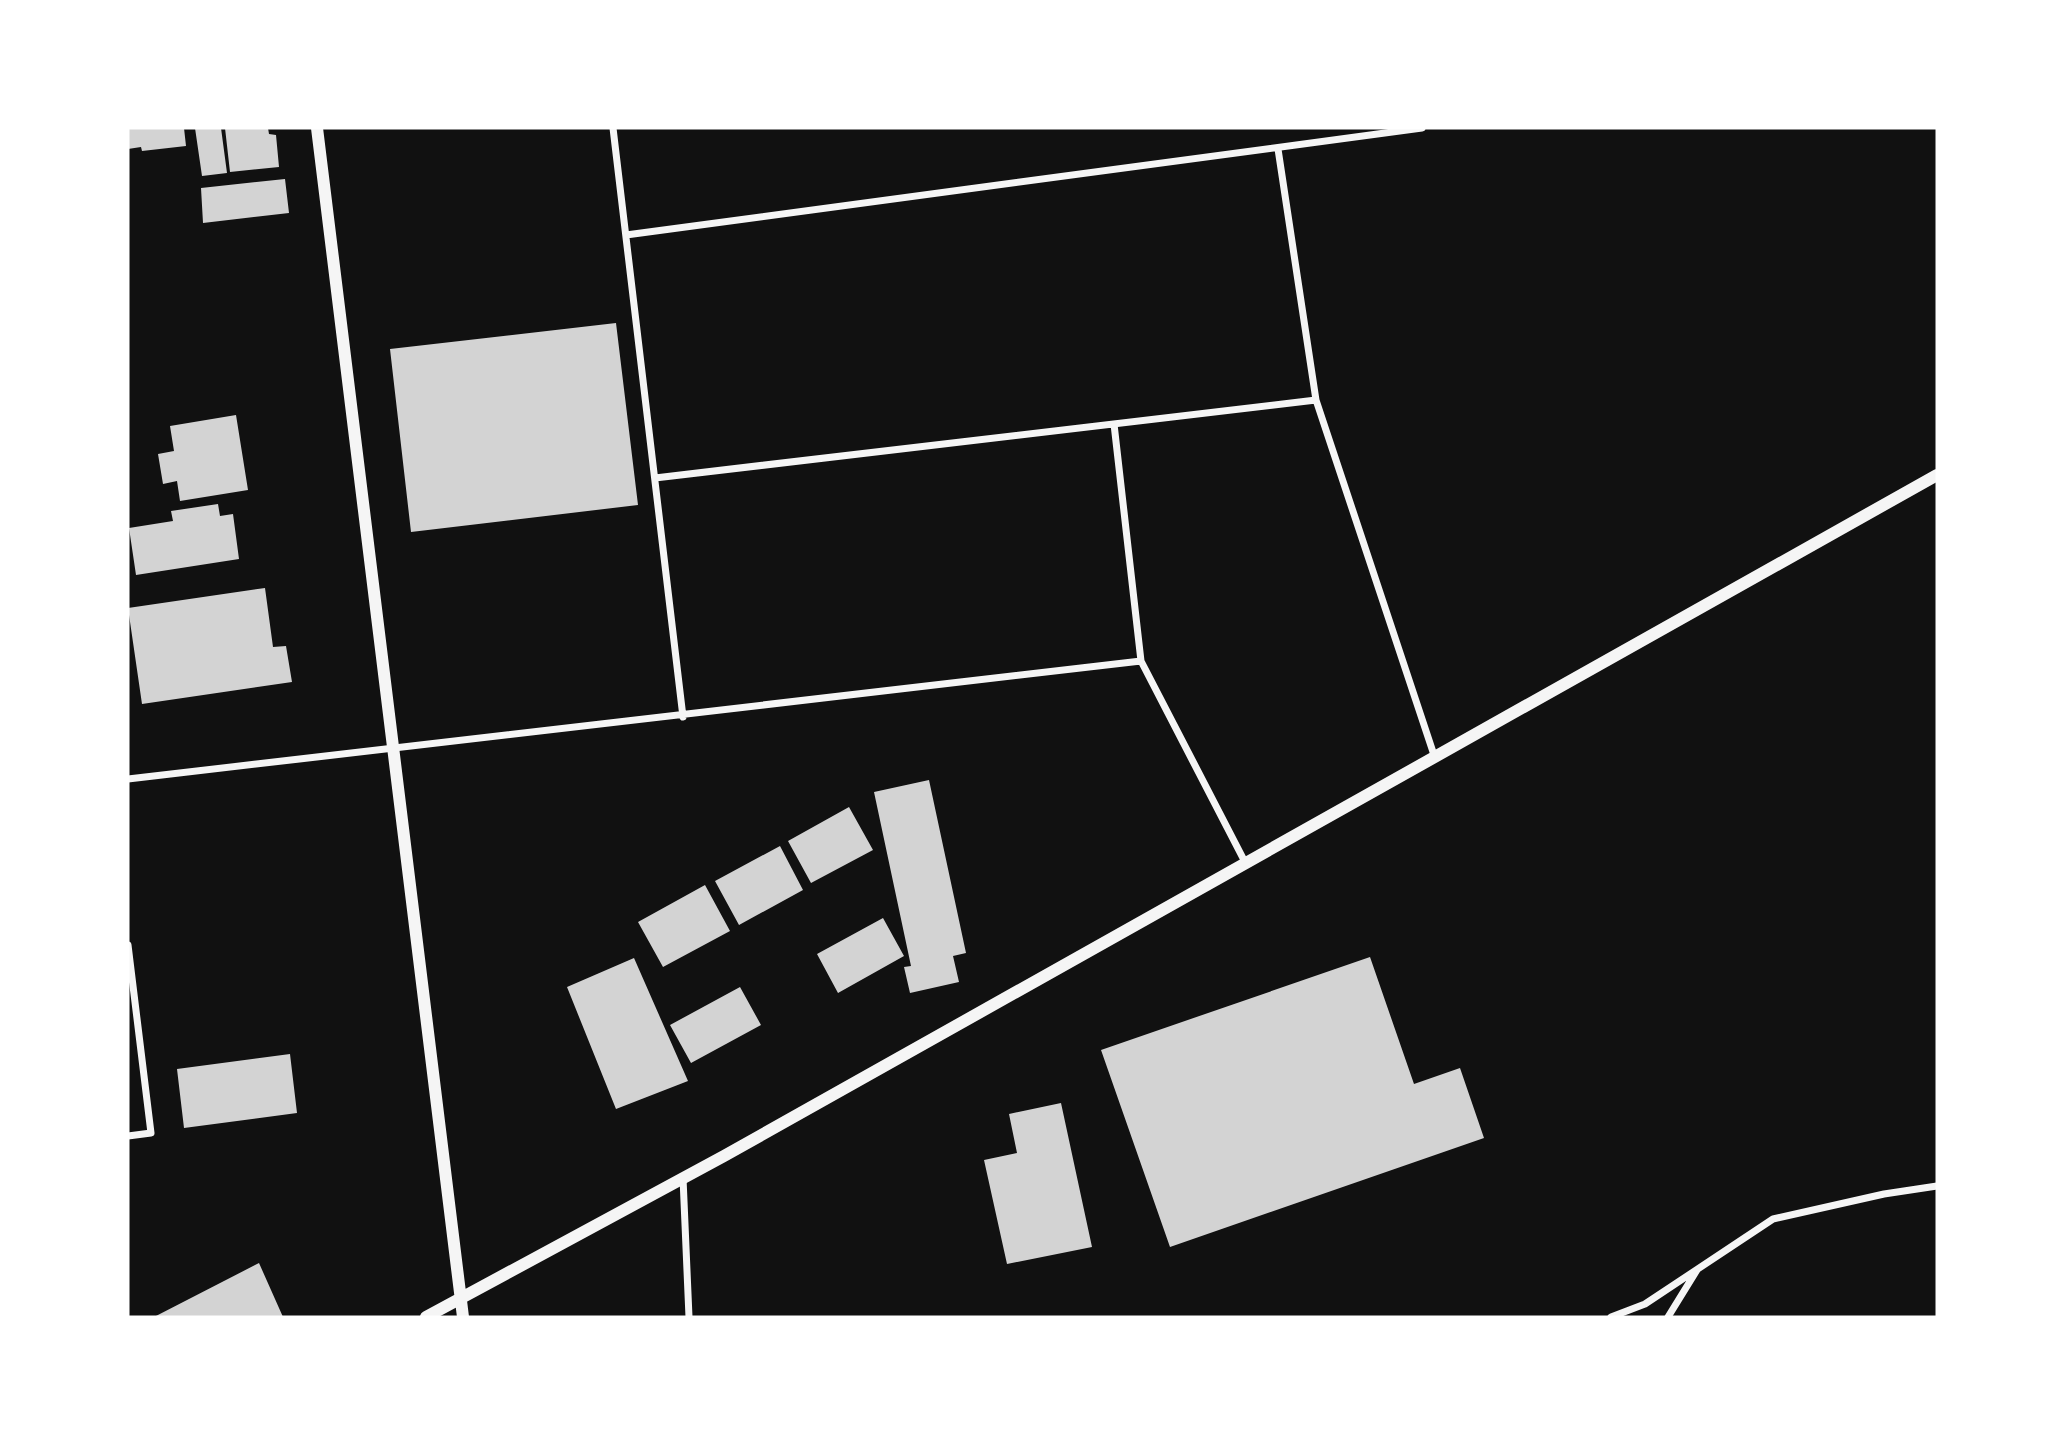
<svg xmlns="http://www.w3.org/2000/svg" width="2065" height="1445" font-family="'PT Sans Narrow',sans-serif">
<rect width="100%" height="100%" fill="#111"/>
<path fill="#d3d3d3" d="M128,128H184L186,146L142,151L141,147L128,149Z
M195,128H221L227,173L202,176Z
M225,128H268L269,134L276,135L279,167L230,172Z
M285,179L289,213L203,223L201,188Z
M616,323L638,505L411,532L390,349Z
M236,415L248,490L180,501L177,481L163,484L158,454L174,451L170,426Z
M218,504L220,516L233,514L239,559L136,575L129,528L173,521L171,511Z
M265,588L273,647L286,646L292,682L142,704L128,608Z
M929,780L966,953L953,956L959,982L910,993L904,967L911,966L874,792Z
M849,807L873,850L811,883L788,841Z
M780,846L803,890L739,925L715,881Z
M705,885L730,931L663,967L638,922Z
M883,918L904,956L838,993L817,954Z
M1370,957L1414,1084L1460,1068L1484,1138L1170,1247L1101,1050Z
M634,958L688,1081L616,1109L567,987Z
M740,987L761,1025L691,1063L670,1025Z
M290,1054L297,1113L184,1128L177,1069Z
M1061,1103L1092,1247L1007,1264L984,1160L1017,1153L1009,1114Z
M259,1263L283,1317H154Z"/>
<g fill="none" stroke-linecap="round" stroke-linejoin="round">
<path stroke="#f5f5f5" stroke-width="7" d="M613,128L683,717
M1278,149L1316,400L1435,758
M626,235L1422,128
M1114,424L1141,661
M655,478L1316,400
M128,779L1141,661L1246,864
M128,945L151,1133L128,1136
M683,1178L689,1317
M1611,1317L1645,1304L1773,1219L1884,1194L1937,1186
M1668,1317L1697,1270"/>
<path stroke="#f5f5f5" stroke-width="12" d="M317,128L463,1317
M426,1317L724,1156L1937,475"/>
</g>
<rect width="2065" height="1445" fill="none" stroke="#ffffff" stroke-width="259"/>
</svg>
